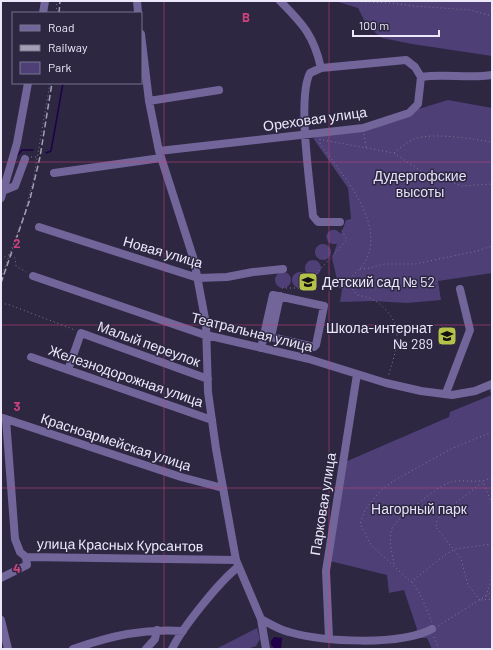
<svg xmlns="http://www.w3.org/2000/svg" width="493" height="650" font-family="Barlow,sans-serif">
<rect width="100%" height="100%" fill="#2d2742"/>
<path fill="#4e3f77" d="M335,1H492V56L412,44L382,38L367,26L358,8Z
M448,100L492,108V273L438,281L441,300L407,303L373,301L340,302L342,289L339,288L332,258L337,244H332L328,242L326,236C329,228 336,228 341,234L346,220L351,219L348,188L313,138L379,121Z
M315 252a8 8 0 1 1 16 0a8 8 0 1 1-16 0Z
M305 268a8 8 0 1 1 16 0a8 8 0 1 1-16 0Z
M292 280a8 8 0 1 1 16 0a8 8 0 1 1-16 0Z
M275 280a8 8 0 1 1 16 0a8 8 0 1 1-16 0Z
M492,386V649H432L427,638H415L417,629L404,590L389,593L387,575L330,561L345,462L449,417L450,412L489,396L491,395L489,388Z
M257,628L260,639L256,646L247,649H216Z"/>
<path fill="#200049" d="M274,637L282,638L281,649L274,648L271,645V641Z"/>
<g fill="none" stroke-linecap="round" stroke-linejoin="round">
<path stroke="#200049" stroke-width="1.5" d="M46,153L51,151L63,83
M17,156L22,150H33"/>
<path stroke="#7e7890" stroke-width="1" stroke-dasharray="1 3" stroke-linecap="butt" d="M333,1L393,3L413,6L470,10L492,16
M56,13L57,1
M364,134L366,147
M320,139V144C342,174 387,224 365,262C361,269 354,273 350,279V285L357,295C372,298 375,299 386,310C405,330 395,353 388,377
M323,140L394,153L421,171L462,186L492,184
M394,153C400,148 407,142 414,139C431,132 474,139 492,142
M31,157H38
M1,259L10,254L15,258L16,266L26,272
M360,269L370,268L384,264H415L477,251L492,246
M1,278L24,215L33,182L50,83
M282,288H303L347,240L341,229
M1,303L10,305L75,330
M492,432L451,449L395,480L380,491L365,510L360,524L371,545L411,582L446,554L455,549L492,544
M394,564C392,552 387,535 394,525C401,516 437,487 448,483C462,477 478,486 492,477
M412,582L420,594L432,622
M486,596L491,581L492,547
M480,600L468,585L461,559L436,527L437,520L441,514L483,482L492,504
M481,600L492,599
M438,626L492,592
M434,637L439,649"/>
<path stroke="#716599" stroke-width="8" d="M137,1L138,13
M280,1C303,24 314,36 321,68L310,73C297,98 310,184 313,216L318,222H340
M43,13L45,1
M141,34L149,101L159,151L194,260L206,324L208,392L216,449L236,560L261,619L266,649
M321,68L406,60L415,67L421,77
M149,101L219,90
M159,151L363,128L409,113L418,104L421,77C445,73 468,79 492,75
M54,173L161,158
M5,190L15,186L25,159
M1,198L17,143L28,83
M39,227L198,278L227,277L253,272L283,269
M33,276L202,334L309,359L386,383L421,391L452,395L475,391L492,384
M261,348L273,295L324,306L316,345L314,347L271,337L280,296
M31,357L212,420
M68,370L81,333L208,379
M446,393L470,330L460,289
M3,418L181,477L223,488
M6,419L15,539L20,552L26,557L236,560
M1,578L27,565L26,557
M261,619C270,624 280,630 289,632C324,642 400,646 432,629
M1,620L8,649
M329,638L326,571L357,374
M73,649C111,636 143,628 183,631
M146,649L155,639L157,630
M172,649C182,628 219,582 238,567"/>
<path stroke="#a5a0b6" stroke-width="1.5" stroke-dasharray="6 3" stroke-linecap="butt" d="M59,13L60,1
M1,283L30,199L40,157L52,83"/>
</g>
<path fill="none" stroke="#ca427b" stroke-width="1" stroke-opacity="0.55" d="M164,1V649M329,1V649M1,162H492M1,325H492M1,488H492"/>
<defs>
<g id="school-square" transform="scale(1)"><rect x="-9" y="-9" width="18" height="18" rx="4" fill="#b5c249" stroke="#2d2742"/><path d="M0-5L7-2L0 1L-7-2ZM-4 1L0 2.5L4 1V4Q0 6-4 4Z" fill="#111"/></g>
</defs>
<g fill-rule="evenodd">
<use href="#school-square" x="308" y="282"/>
<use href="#school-square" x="447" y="336"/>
</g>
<g text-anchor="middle" stroke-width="3" stroke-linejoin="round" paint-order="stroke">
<g font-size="14" fill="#ece8fa" stroke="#2d2742">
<text transform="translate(315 119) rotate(-8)" y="5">Ореховая улица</text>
<text transform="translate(163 252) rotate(16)" y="5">Новая улица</text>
<text transform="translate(252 332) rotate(14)" y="5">Театральная улица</text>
<text transform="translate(149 344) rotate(20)" y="5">Малый переулок</text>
<text transform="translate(126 376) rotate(19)" y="5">Железнодорожная улица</text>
<text transform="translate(116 442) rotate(18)" y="5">Красноармейская улица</text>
<text transform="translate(323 504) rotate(-81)" y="5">Парковая улица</text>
<text transform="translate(120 545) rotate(1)" y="5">улица Красных Курсантов</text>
</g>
<g font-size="14" fill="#e5e1f7" stroke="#2d2742">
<text x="420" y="181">Дудергофские<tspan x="420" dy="16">высоты</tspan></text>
<text x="419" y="514">Нагорный парк</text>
</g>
<g font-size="14" fill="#ece8fa" stroke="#2d2742" text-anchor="start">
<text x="322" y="287">Детский сад № 52</text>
<text x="433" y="333" text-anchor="end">Школа-интернат<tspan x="433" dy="16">№ 289</tspan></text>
</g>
</g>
<g font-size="13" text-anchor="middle" font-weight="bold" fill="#ca427b" stroke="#2d2742" stroke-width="3" stroke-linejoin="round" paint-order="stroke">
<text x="246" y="22">B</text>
<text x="17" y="248">2</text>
<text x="17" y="411">3</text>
<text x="17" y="573">4</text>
</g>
<rect width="493" height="650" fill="none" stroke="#ece8fa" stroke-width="4"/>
<rect x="12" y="12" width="130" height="72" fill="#2d2742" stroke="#79748c"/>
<rect x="20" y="25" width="20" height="6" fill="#716599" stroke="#79748c"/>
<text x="48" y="32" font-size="12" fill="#ece8fa">Road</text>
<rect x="20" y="45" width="20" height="6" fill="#a5a0b6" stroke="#79748c"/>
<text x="48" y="52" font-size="12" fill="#ece8fa">Railway</text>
<rect x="20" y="62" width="20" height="12" fill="#4e3f77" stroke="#79748c"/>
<text x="48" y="72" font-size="12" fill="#ece8fa">Park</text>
<path d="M353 30v6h86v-6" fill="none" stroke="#ece8fa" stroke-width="2"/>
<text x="359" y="30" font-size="12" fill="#ece8fa" stroke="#2d2742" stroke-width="3" paint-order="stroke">100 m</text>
</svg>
